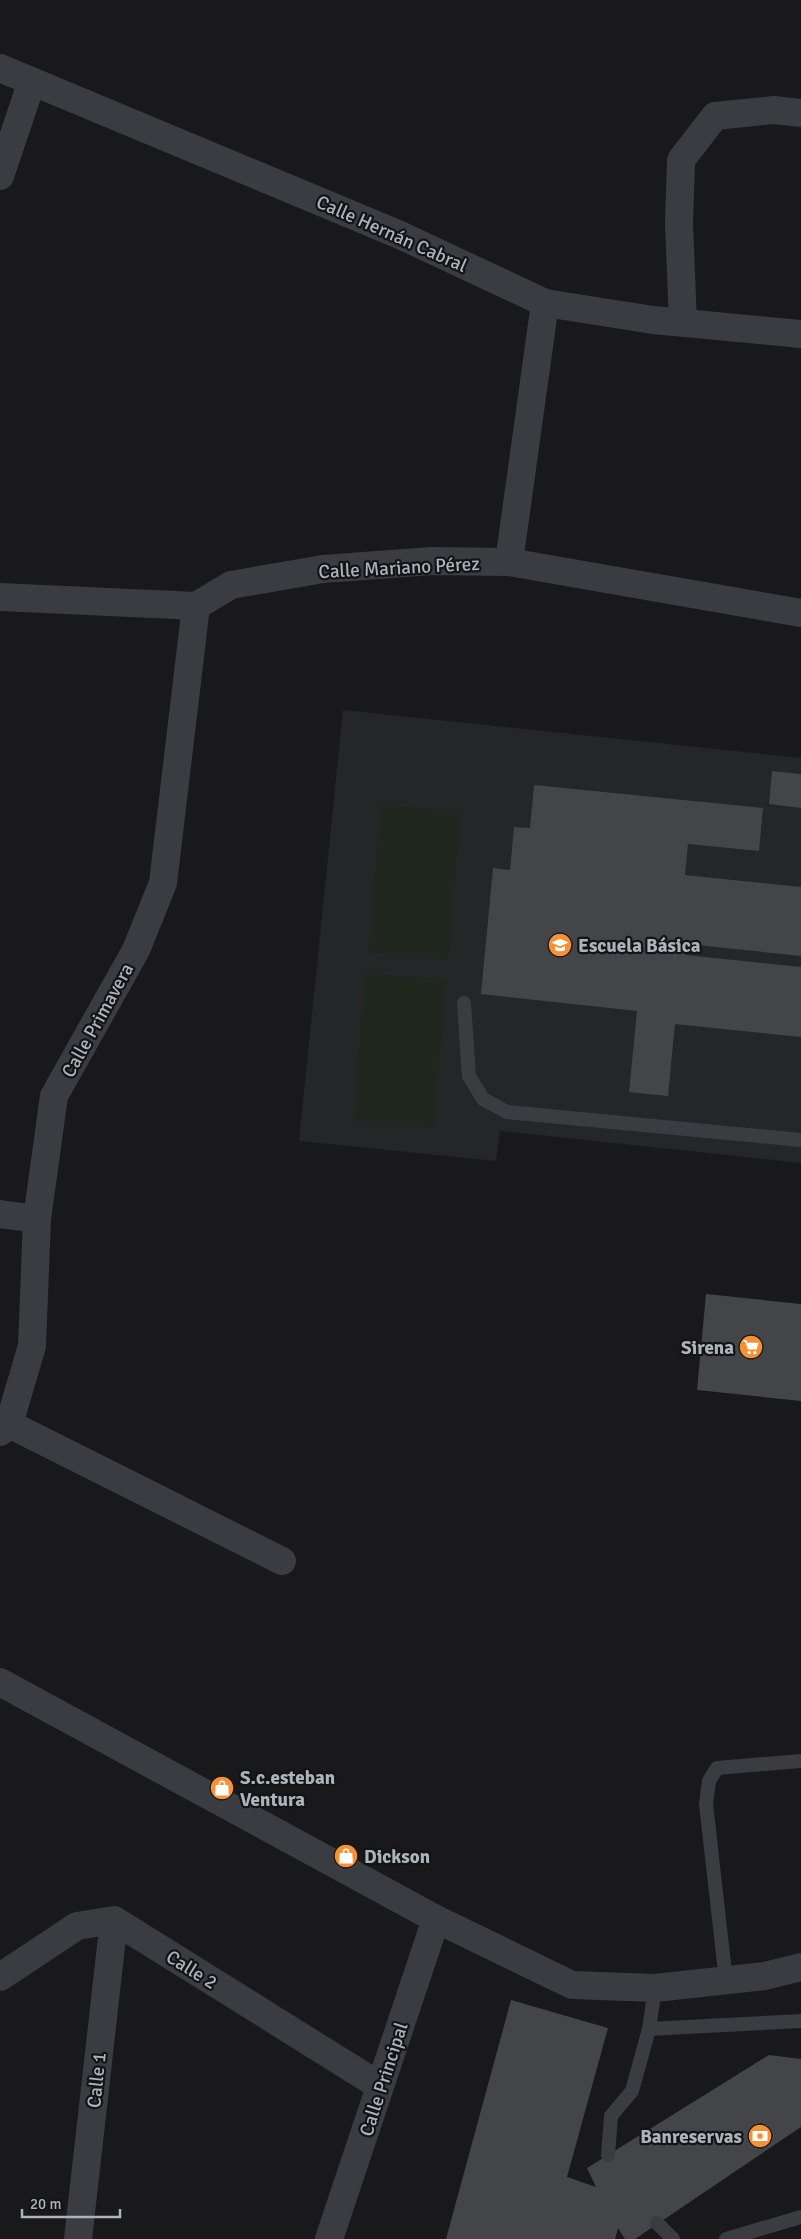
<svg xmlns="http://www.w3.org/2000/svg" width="801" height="2239" font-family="Signika,sans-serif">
<rect width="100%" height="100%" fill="#19191b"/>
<path fill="#252628" d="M343,710L801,758V1163L500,1131L496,1161L299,1141Z"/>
<path fill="#1f271f" d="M381,805L460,812L448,959L369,952Z
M365,973L445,980L434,1127L354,1121Z"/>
<path fill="#434548" d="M772,771L801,774V808L769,804Z
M534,785L763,808L759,851L688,844L685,875L801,887V956L687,944L686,955L801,967V1037L675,1024L668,1096L629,1092L637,1011L481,994L493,868L510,870L514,827L530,828Z
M706,1294L801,1304V1401L697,1390Z
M511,2000L608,2028L567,2177L596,2187L587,2168L769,2055L801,2059V2127L635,2239H625L618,2228L615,2239H446Z"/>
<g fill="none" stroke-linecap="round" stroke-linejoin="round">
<path stroke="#3a3c41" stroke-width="14" d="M464,1003L469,1076L483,1099L507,1112L801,1140
M726,1981L706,1804L709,1781L717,1768L801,1761
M649,2029L801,2021
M608,2155L611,2116L632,2091L649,2029L655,1988
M657,2223L673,2239
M726,2239L801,2217"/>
<path stroke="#3a3c41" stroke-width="28" d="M0,68L400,235L545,303L653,320L801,334
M0,176L32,81
M683,323L679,224L681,160L715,116L774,110L801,113
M509,562L545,303
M0,597L196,606L231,585L323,569L432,561L509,562L801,613
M0,1214L37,1219
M9,1424L282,1561
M0,1432L9,1424L32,1346L37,1219L54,1096L136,950L163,883L196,606
M0,1977L77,1926L114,1920L380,2086
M78,2239L114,1920
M329,2239L436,1919"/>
<path stroke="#3a3c41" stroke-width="28" d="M0,1682L436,1919L572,1985L655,1988L765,1976L801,1967"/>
</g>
<defs>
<g id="school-disc" transform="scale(1.25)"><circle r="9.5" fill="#f89135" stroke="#141416"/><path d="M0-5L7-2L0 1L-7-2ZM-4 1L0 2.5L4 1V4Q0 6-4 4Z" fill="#fff"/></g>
<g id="supermarket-disc" transform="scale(1.25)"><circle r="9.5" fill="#f89135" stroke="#141416"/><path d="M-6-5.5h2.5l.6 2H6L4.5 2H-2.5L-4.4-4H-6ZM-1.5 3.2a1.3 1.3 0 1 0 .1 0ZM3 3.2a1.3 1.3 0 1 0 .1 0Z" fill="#fff"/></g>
<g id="shop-disc" transform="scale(1.25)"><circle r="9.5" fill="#f89135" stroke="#141416"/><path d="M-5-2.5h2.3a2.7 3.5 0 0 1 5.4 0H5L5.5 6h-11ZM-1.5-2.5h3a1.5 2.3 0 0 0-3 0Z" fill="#fff"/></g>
<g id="bank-disc" transform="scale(1.25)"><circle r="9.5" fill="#f89135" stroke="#141416"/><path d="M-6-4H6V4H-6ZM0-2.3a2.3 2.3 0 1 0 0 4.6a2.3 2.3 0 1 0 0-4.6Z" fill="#fff"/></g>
</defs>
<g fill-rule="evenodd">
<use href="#school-disc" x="560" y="945"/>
<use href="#supermarket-disc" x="751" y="1347"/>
<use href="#shop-disc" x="222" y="1788"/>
<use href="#shop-disc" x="346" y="1856"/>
<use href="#bank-disc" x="760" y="2136"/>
</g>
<g text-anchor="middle" stroke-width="4.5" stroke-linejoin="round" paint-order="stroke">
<g font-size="19" fill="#abb3bb" stroke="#141416">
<text transform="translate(392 233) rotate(24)" y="7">Calle Hernán Cabral</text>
<text transform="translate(399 567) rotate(-3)" y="7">Calle Mariano Pérez</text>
<text transform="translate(97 1020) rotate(-61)" y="7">Calle Primavera</text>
<text transform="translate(192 1969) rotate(32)" y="7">Calle 2</text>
<text transform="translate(383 2079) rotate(-72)" y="7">Calle Principal</text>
<text transform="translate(96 2080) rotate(-84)" y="7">Calle 1</text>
</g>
<g font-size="19" font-weight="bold" fill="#abb3bb" stroke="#141416" text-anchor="start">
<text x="578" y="952">Escuela Básica</text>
<text x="734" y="1354" text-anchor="end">Sirena</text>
<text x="240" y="1784">S.c.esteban<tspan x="240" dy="22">Ventura</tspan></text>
<text x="364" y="1863">Dickson</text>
<text x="742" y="2143" text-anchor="end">Banreservas</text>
</g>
</g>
<path d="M22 2209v8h98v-8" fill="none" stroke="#abb3bb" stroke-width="2.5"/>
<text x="30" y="2209" font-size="15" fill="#abb3bb" stroke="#141416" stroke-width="4" paint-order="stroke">20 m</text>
</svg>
